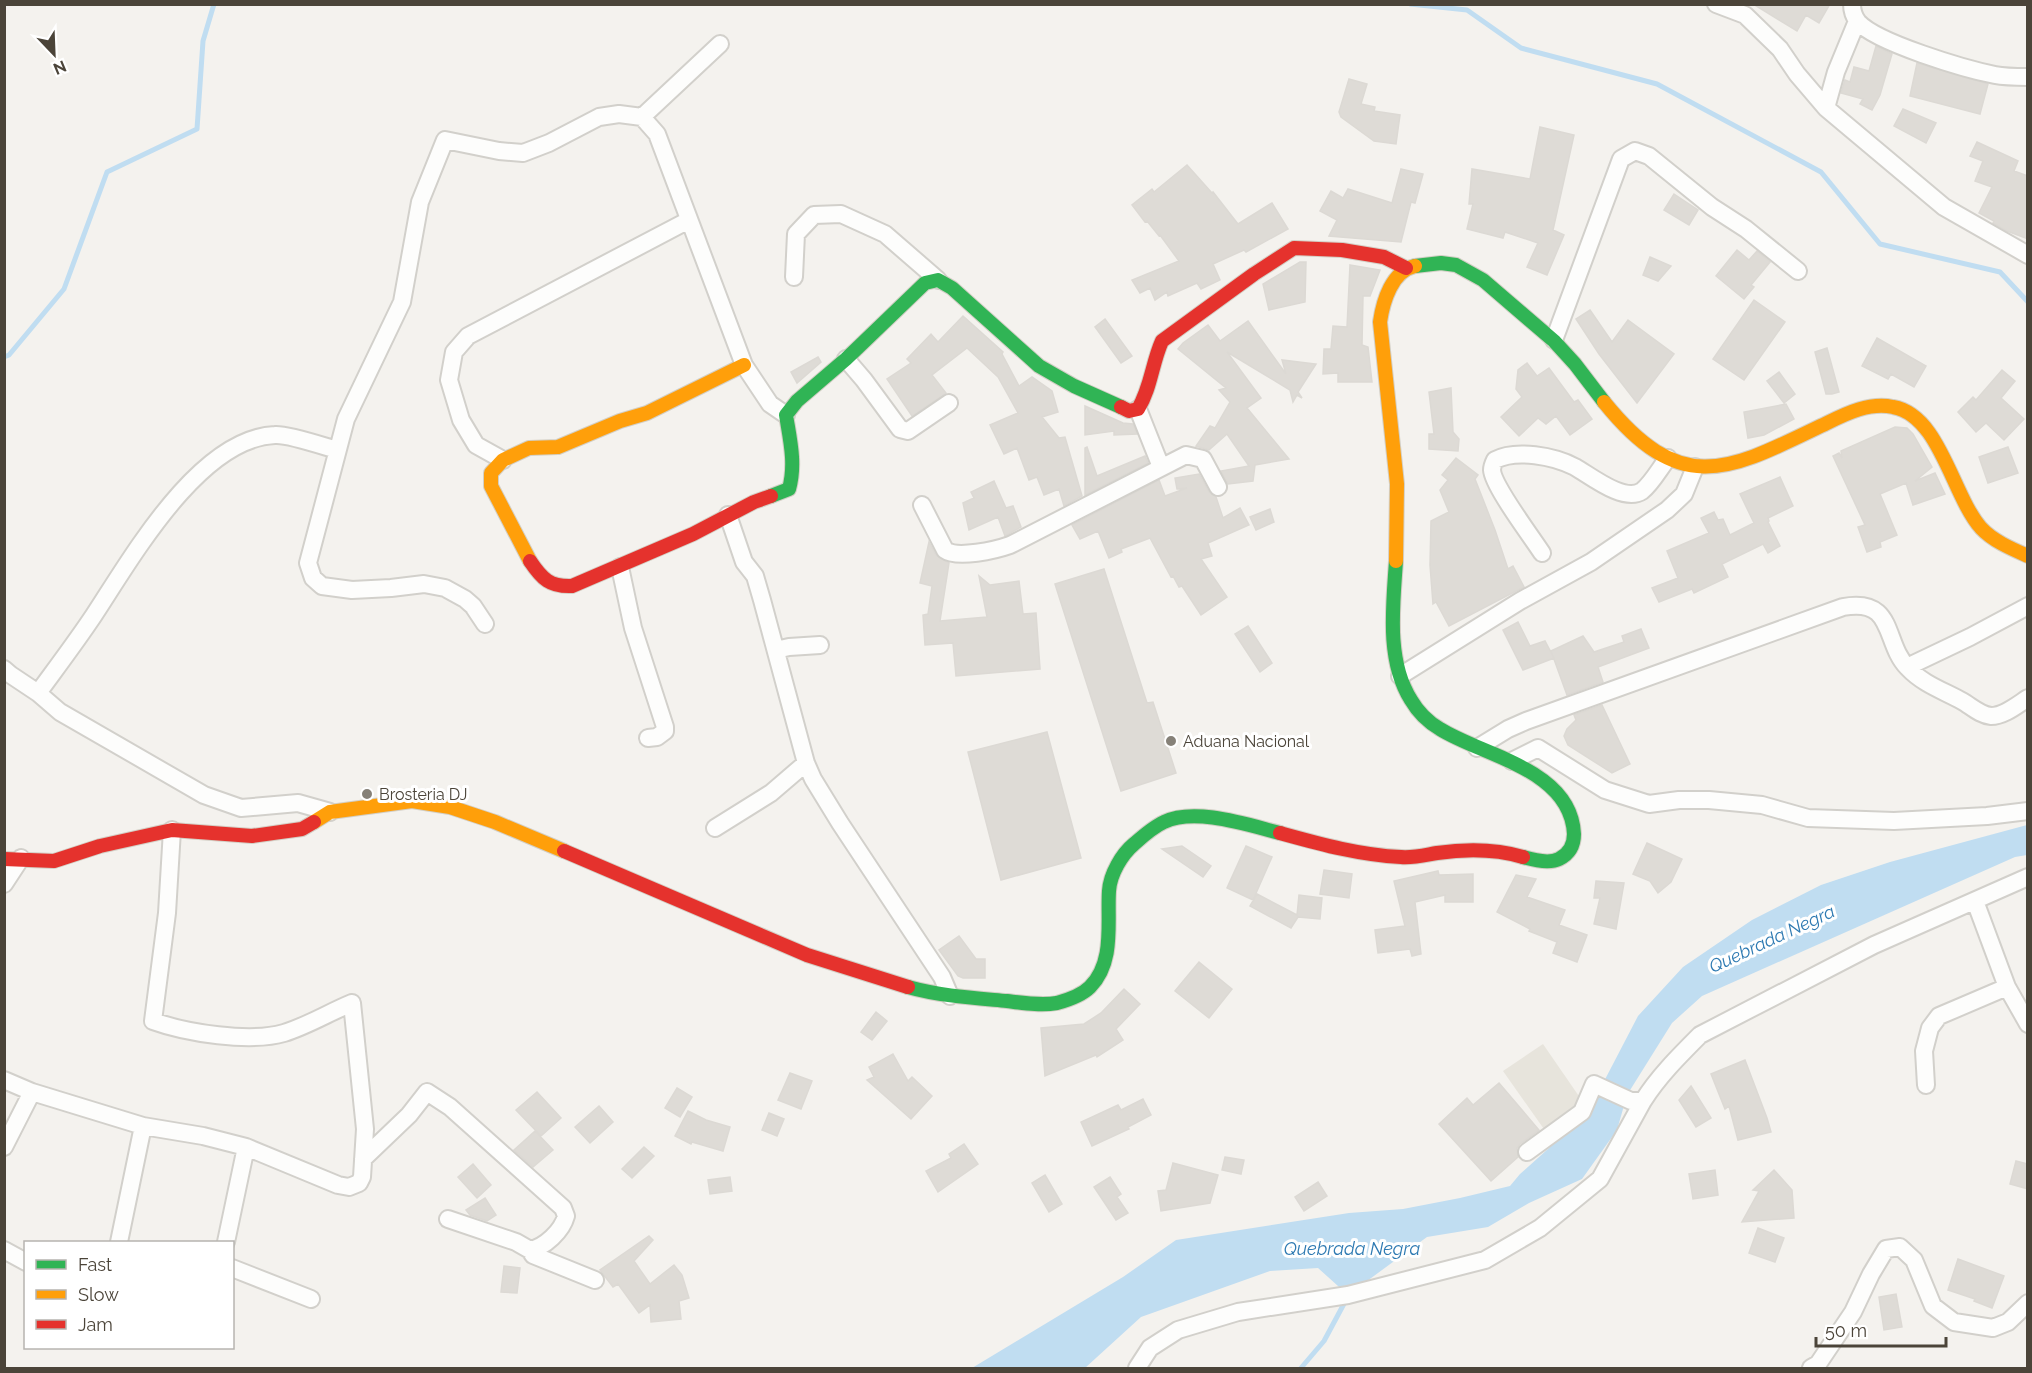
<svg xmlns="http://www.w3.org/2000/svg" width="2032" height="1373" font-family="Raleway,sans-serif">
<rect width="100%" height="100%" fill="#f4f2ee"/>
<path fill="#e7e4dc" d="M1543,1044L1585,1105L1546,1132L1503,1071Z"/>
<path fill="#c0ddf1" d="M2027,825V855L2015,857L1702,996L1672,1023L1627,1095L1617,1130L1582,1179L1529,1203L1488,1227L1427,1237L1348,1295L1318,1268L1270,1271L1141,1317L1085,1368H972L1123,1277L1176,1240L1349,1213L1403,1209L1460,1198L1510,1186L1520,1174L1587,1114L1638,1016L1683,967L1752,920L1821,885L1890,862Z"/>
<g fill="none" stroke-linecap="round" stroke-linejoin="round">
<path stroke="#c0ddf1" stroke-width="5" d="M1410,4L1467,10L1521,48L1657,84L1821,172L1880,244L2000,272L2028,302
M4,357L9,355L64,289L107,172L197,129L203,41L214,4
M1301,1368L1324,1341L1346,1300"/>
</g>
<path fill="#dedbd6" stroke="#dcd9d4" stroke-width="1.5" d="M1753,4H1830L1819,23L1806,15L1797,31Z
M1876,46L1892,54L1880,95L1872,110L1860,104L1863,99L1841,93L1845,80L1850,82L1854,67L1869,71Z
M1917,63L1988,84L1980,114L1910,96Z
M1349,79L1367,84L1361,104L1375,107L1374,111L1400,115L1396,144L1374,141L1341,117L1339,112Z
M1903,109L1936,123L1926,143L1894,126Z
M1540,127L1574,135L1553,230L1564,235L1547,275L1527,267L1538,243L1505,232L1503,238L1467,229L1473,204H1469L1472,169L1530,179Z
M1977,142L2018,161L2014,171L2028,176V239L2007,231L1993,223L1994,221L1979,213L1992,187L1975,181L1983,161L1970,156Z
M1187,165L1212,193L1213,192L1238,224L1272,203L1288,229L1246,252L1244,250L1213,264L1220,280L1201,289L1197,283L1168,296L1167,292L1155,300L1150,288L1140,293L1132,280L1179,261L1160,235L1159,236L1147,221L1145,222L1132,205L1152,189L1154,192Z
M1401,169L1423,174L1415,203L1411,202L1401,242L1329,236L1337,220L1320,211L1331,191L1343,198L1348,189L1392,203Z
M1674,194L1698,210L1689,225L1664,210Z
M1737,250L1749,260L1757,251L1770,262L1751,285L1754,287L1744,299L1716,276Z
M1650,257L1671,266L1658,281L1643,275Z
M1300,262H1306L1305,302L1269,310L1263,284Z
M1350,265L1380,270L1370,296H1363L1362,345L1368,347L1372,382H1338V373L1323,374L1324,349H1331L1333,326L1347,327Z
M1754,300L1785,322L1744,380L1713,359Z
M1590,310L1612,342L1628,320L1674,354L1637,403L1599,354L1576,319Z
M963,316L1003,352L1002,354L1019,386L1032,377L1052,391L1058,412L1042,417L1059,438L1065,437L1082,496L1064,506L1059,489L1044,495L1037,477L1029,480L1017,448L1004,454L990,425L1018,413L998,377L967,348L932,375L946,393L912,416L887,379L911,363L907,359L931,334L938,342Z
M1105,319L1132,356L1121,363L1095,327Z
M1248,321L1286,374L1282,360L1316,364L1298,392L1302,398L1297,395L1293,402L1290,390L1227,352L1261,398L1247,408L1289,459L1255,465L1253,481L1228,484L1221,471L1249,466L1227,434L1209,450L1196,446L1210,426L1215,428L1230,402L1219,390L1226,388L1178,349L1183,343L1208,325L1220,341Z
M1877,338L1926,366L1914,387L1891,374L1888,379L1862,366Z
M1827,348L1839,392L1832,394H1826L1815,352Z
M818,357L821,362L797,383L791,372Z
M1527,363L1537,376L1549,368L1574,402L1578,400L1592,419L1570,435L1556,416L1546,424L1538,418L1519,436L1501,417L1522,397L1516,389L1518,370Z
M2002,370L2015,381L2001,398L2024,419L2004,440L1986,423L1976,432L1958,412L1973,397L1976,400Z
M1779,372L1795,394L1784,403L1767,381Z
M1451,388L1453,432L1459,439L1458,451L1429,449V434H1434L1429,392Z
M1786,404L1794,419L1764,435L1748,438L1744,412Z
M1085,406L1123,423L1133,424L1137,434L1114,435V431L1085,435Z
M1895,427L1907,428L1913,434L1932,467L1915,481L1935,473L1945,494L1913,505L1906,483L1880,494L1897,535L1880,542L1881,547L1867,552L1858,527L1865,525L1833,456L1839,453L1842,458L1841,451Z
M1087,447L1097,476L1145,456L1148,463L1085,495V448Z
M2008,447L2018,473L1988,483L1979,457Z
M1456,458L1478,475L1475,479L1495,530L1508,569L1513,566L1524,587L1449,626L1436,602L1433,604L1430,565L1431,521L1449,512L1440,490L1448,480L1442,475Z
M1199,474L1209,492L1216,497L1223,518L1240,508L1249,525L1208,543L1212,556L1201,559L1227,597L1201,615L1182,586L1179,587L1173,576L1171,577L1150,538L1121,549L1122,552L1109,558L1098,531L1080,539L1072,525L1159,480L1165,496L1187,488L1177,489L1175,478Z
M1780,477L1793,506L1768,518L1769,521L1768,522L1780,546L1768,553L1763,544L1722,564L1728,577L1694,593L1692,589L1659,602L1652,588L1678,578L1667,551L1709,533L1701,518L1714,512L1718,520L1723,519L1730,535L1754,523L1740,494Z
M994,481L1006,508L1013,506L1021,527L1005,536L998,517L969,530L963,503L974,498L971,492Z
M1270,509L1274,522L1256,530L1250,517Z
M929,542L936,555L949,563L940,621L987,617L979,576L990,585L1019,581L1023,614L1036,613L1040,669L956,676L953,643L925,645L923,615L928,614L932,586L920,583Z
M1104,569L1147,703L1153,702L1176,773L1121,791L1055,584Z
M1518,622L1530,646L1545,641L1554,658L1523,670L1503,630Z
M1248,626L1272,663L1260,672L1235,634Z
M1641,629L1649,648L1598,667L1603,682L1567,695L1551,651L1583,636L1594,652L1624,642L1622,636Z
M1602,705L1630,764L1612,773L1568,745L1564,736L1567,729L1576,720L1574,715Z
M1047,732L1081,858L1001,880L968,752Z
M1647,843L1682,859L1671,882L1658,893L1650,881L1633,874Z
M1182,846L1211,866L1203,877L1162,849Z
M1246,846L1272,857L1253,900L1227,888Z
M1324,870L1352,874L1349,898L1320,894Z
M1438,871L1439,875L1473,874V902H1445V895L1415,902L1421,954L1412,956L1410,949L1378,953L1375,930L1405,926L1394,881Z
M1516,875L1536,879L1527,897L1565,910L1559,925L1587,935L1577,962L1553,953L1557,942L1529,931L1530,929L1497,912Z
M1596,881L1624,883L1616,929L1594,924L1600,898H1594Z
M1257,894L1297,915L1299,895L1322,898L1320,919L1298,917L1291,928L1250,906Z
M959,936L976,959H985V978H963L958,976L939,950Z
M1199,962L1232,989L1209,1018L1175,991Z
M1124,989L1140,1004L1116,1029L1123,1040L1097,1057L1096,1055L1045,1076L1041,1028L1084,1024L1101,1013Z
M876,1012L887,1021L872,1040L861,1032Z
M893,1054L908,1081L912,1077L932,1096L911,1119L867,1080L874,1077L869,1067Z
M1745,1060L1767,1118L1771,1132L1738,1140L1729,1106L1725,1109L1711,1074Z
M790,1073L812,1081L801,1109L778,1100Z
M1499,1083L1539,1130L1520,1144L1517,1148L1518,1157L1491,1181L1439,1124L1467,1098L1473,1105Z
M1691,1086L1711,1118L1696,1127L1679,1100Z
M677,1088L692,1097L680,1117L665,1108Z
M537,1092L561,1118L541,1136L516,1110Z
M1143,1099L1151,1115L1128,1127L1129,1129L1092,1146L1081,1122L1118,1105L1121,1110Z
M599,1106L613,1122L590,1143L575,1127Z
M688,1111L706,1120L730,1127L723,1151L692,1142L691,1144L675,1136Z
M769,1113L784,1119L777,1136L762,1130Z
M535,1131L553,1150L533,1167L514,1150Z
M964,1144L978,1164L938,1192L926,1171L951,1158L949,1154Z
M644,1147L654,1156L632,1178L622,1169Z
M1225,1157L1244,1160L1241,1174L1222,1170Z
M2016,1161L2028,1164V1189L2010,1184Z
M1173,1163L1218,1175L1210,1203L1161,1211L1158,1191L1166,1190Z
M473,1164L491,1185L477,1198L458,1177Z
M1715,1170L1718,1195L1693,1199L1689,1174Z
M1774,1170L1792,1190L1794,1218L1742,1222L1759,1191L1753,1190Z
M1045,1175L1062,1204L1049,1212L1032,1183Z
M730,1177L732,1191L710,1194L708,1180Z
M1110,1177L1121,1194L1117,1197L1128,1213L1116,1220L1094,1187Z
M1318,1182L1327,1196L1304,1211L1295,1197Z
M485,1198L496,1215L487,1221L470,1215L466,1210Z
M1758,1228L1784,1238L1775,1262L1749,1253Z
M649,1236L653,1240L634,1261L650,1284L674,1265L682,1275L689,1298L679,1301L681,1319L651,1322L650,1305L639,1313L618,1284L613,1287L600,1270Z
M1958,1259L2004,1276L1992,1308L1974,1301L1975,1299L1948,1290Z
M504,1266L520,1268L517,1293L501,1292Z
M1896,1294L1902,1327L1884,1330L1879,1297Z"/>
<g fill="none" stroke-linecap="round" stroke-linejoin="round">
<g stroke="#d2d0cb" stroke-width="20">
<path id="street" d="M1716,4L1745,15L1780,49L1797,74L1826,108L1944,207L2028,255
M1852,4C1852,10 1854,17 1858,22C1877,43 1965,69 1995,75C2005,77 2017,77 2028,77
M1826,108L1836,72L1857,21
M642,117L720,44
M794,277L796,234L814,215L841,214L885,234L938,280
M1554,340L1621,159L1635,151L1649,156L1712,207L1746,229L1798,271
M846,359L864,380L900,429L908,431L949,403
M1138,409L1161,467
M503,460L476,445L461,420L449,380L454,352L468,336L689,220
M922,505L945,550C957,559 996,550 1010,545L1186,455L1203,459L1218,487
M728,515L744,562L755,576L762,600L806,763L813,779L840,823L942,977L950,996
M1542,553C1531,536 1493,486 1492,470C1492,468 1494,462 1495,460C1516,449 1554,456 1575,467C1591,476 1624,503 1642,491C1652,483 1660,468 1668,458
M620,567L633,628L665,727V731L657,737L648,738
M485,624L473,606L465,599L445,588L424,584L391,588L352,590L322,586L313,578L308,563L346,419L402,302L420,202L445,140L499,151L523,153L549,143L599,117L619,114L642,117L657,134L744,365L770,404L786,415
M776,650L789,647L820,645
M1907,667L1970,637L2028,606
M4,669L11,675L38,693L60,712L204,795L241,808L298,803L330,812
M1400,676L1520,601L1591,562L1667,510L1684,494L1695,467
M38,693C57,667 76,642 94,615C131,559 199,438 275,435C288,434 323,446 337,450
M1477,748L1508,729L1526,721L1843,607C1896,597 1883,643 1908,668C1923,684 1944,691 1962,701C1971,706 1980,715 1991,716C2004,716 2017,705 2028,698
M1512,761L1538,748L1605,790L1649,804L1679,800H1709L1762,805L1808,818L1894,821L1987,816L2028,811
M715,828L771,793L806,763
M4,884L21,858
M2007,987L2028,1024
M4,1080L32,1092L143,1126L203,1136L246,1147L338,1185L349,1187L359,1183L362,1177L365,1129L352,1003C330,1012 307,1026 284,1033C250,1043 186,1033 153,1021L167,913L172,830
M1926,1085L1924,1051L1930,1028L1939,1016L2007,987L1975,901
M4,1147L32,1092
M1527,1152L1582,1112L1594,1084L1631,1101H1643C1658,1077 1679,1056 1700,1035L1874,945L2028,877
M363,1159L409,1115L427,1092L450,1107L563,1208L566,1216C562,1231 545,1247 530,1250L516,1242L448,1219
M119,1242L143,1126
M226,1242L246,1147
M4,1250L26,1262
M530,1250L533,1255L595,1280
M232,1268L311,1299
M1137,1368L1150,1348L1178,1330L1238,1312L1348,1295L1485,1260L1540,1228L1600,1179L1643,1101
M1811,1368L1818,1364L1853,1312L1871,1274L1886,1249L1900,1247L1914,1260L1933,1306L1954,1322L1993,1328L2008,1322L2028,1303"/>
</g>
<g stroke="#d3cfc5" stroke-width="16">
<path id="fast" d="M1415,266L1441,263L1456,265L1483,280L1554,341L1575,364L1604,402
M771,496L789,489C796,464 790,440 786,415L797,401L846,359L925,283L938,280L952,288L1039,366L1074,386L1121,407
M1396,561C1393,606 1386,660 1411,700C1418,712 1428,722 1440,729C1483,756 1571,769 1574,834C1574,846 1569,854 1559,859C1549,864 1533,860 1523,857
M908,987C940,996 974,998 1007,1001C1023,1003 1041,1006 1057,1003C1068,1000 1082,995 1090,987C1115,962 1107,922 1109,891C1110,874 1122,854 1134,844C1143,836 1153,827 1164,822C1195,807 1248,825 1280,833"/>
</g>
<g stroke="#d3cfc5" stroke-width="16">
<path id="slow" d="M1604,402C1683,500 1731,469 1827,423C1847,413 1870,402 1893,407C1940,415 1952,495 1981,528C1993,541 2012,549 2028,556
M530,561L491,486V473L503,460L529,448L558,447L620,421L647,413L744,365
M1396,561L1397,484L1380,322C1383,301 1392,271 1415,266
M314,822L330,812L412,801L450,807L495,822L564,851"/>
</g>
<g stroke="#d3cfc5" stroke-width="16">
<path id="jam" d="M1121,407L1129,411L1138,409C1151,388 1152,363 1162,341L1254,274L1294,248L1342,250L1384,257L1406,268
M530,561C542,579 550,587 572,586L693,534L754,502L771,496
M1280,833C1320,844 1359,855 1401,857C1414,858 1425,855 1437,853C1465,849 1496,849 1523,857
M564,851L807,955L908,987
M4,859L54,861L100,846L172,830L252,836L302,829L314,822"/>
</g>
<use href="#street" stroke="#fdfdfc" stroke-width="16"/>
<use href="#fast" stroke="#30b455" stroke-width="14"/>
<use href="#slow" stroke="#ff9f0a" stroke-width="14"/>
<use href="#jam" stroke="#e5322d" stroke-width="14"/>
</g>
<g fill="#868178" stroke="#fff" stroke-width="2">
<circle cx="1171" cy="741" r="6"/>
<circle cx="367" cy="794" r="6"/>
</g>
<g text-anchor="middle" stroke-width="6" stroke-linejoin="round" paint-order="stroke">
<g font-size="16" fill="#4b4439" stroke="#fff" text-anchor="start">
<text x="1183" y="747">Aduana Nacional</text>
<text x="379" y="800">Brosteria DJ</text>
</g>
<g font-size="18" font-style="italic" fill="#2e7ab2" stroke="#fff">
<text transform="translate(1772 939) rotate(-25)" y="6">Quebrada Negra</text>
<text x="1352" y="1255">Quebrada Negra</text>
</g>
</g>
<rect width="2032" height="1373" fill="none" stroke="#4b4439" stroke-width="12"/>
<rect x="24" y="1241" width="210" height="108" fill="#ffffff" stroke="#b7b4b0" stroke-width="1.5"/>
<rect x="36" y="1260" width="30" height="9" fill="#30b455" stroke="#b7b4b0" stroke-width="1.5"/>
<text x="78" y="1271" font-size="18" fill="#4b4439">Fast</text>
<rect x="36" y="1290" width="30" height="9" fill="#ff9f0a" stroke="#b7b4b0" stroke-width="1.5"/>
<text x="78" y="1301" font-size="18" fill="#4b4439">Slow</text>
<rect x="36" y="1320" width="30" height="9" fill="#e5322d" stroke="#b7b4b0" stroke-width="1.5"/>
<text x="78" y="1331" font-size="18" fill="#4b4439">Jam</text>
<g transform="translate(54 54) rotate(157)" stroke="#ffffff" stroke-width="4.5" paint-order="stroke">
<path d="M0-4.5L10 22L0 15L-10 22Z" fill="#4b4439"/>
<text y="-9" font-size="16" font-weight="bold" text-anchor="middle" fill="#4b4439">N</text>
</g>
<path d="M1816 1337v9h130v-9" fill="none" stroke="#4b4439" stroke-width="3"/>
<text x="1825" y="1337" font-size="18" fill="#4b4439" stroke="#ffffff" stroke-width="4.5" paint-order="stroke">50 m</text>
</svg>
